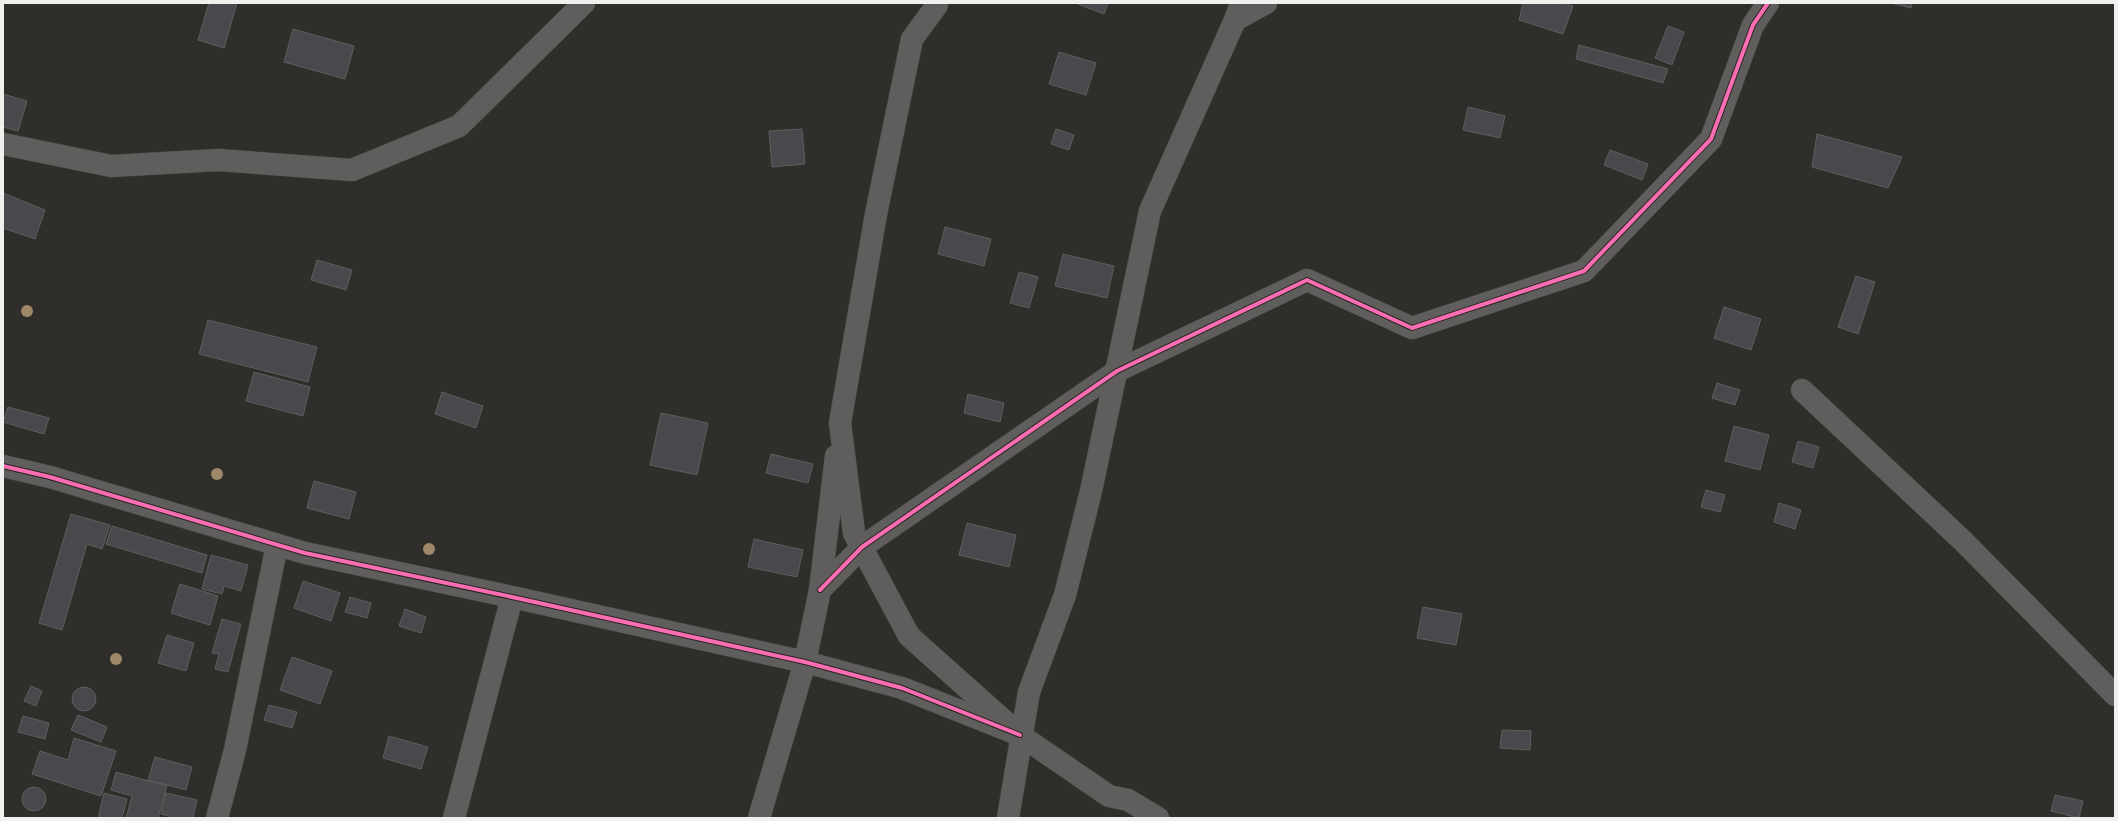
<svg xmlns="http://www.w3.org/2000/svg" width="2118" height="821" font-family="Barlow,sans-serif">
<rect width="100%" height="100%" fill="#302e2b"/>
<path fill="#49484c" stroke="#5f5e5d" d="M209,3H237L224,48L198,40Z
M1075,3H1108L1104,14Z
M1523,3H1563L1573,6L1563,34L1519,20Z
M1891,3H1912L1911,8Z
M1668,26L1684,32L1672,65L1655,58Z
M293,29L354,46L345,79L284,62Z
M1579,45L1668,69L1663,83L1576,59Z
M1059,52L1096,63L1086,95L1049,84Z
M3,94L27,101L18,131L3,127Z
M1468,107L1505,116L1500,138L1463,130Z
M802,129L805,164L772,167L769,131Z
M1056,129L1074,135L1069,150L1051,144Z
M1817,134L1902,157L1888,188L1812,167Z
M1610,150L1648,164L1642,180L1604,165Z
M3,193L45,210L35,239L3,228Z
M945,227L991,239L984,266L938,254Z
M1063,254L1114,266L1107,298L1055,286Z
M317,260L352,270L346,290L311,280Z
M1019,272L1038,277L1029,308L1010,303Z
M1856,276L1875,282L1858,334L1838,327Z
M1724,307L1761,319L1751,350L1714,338Z
M208,320L317,347L308,382L199,354Z
M254,372L310,387L303,416L246,401Z
M1717,383L1740,390L1735,405L1712,398Z
M442,392L483,406L476,428L435,414Z
M968,394L1004,403L1000,422L964,413Z
M8,407L49,418L44,434L3,422Z
M661,413L708,423L697,475L650,465Z
M1734,426L1769,435L1760,470L1725,461Z
M1798,441L1819,447L1813,468L1792,462Z
M771,454L813,464L808,483L766,473Z
M314,481L356,492L349,519L307,508Z
M1706,490L1725,495L1720,512L1701,507Z
M1779,503L1801,510L1795,529L1774,522Z
M71,514L110,525L102,549L87,544L62,630L39,623Z
M967,523L1016,535L1009,567L959,555Z
M112,526L207,555L202,573L106,544Z
M754,539L803,550L797,577L748,567Z
M211,555L248,565L241,591L224,586L222,594L202,589Z
M303,581L340,593L331,621L294,608Z
M180,584L218,596L210,625L171,613Z
M350,597L371,603L367,618L345,612Z
M1423,607L1462,614L1456,645L1417,638Z
M405,609L426,617L421,633L399,626Z
M222,619L241,624L228,672L215,669L219,654L212,653Z
M167,635L194,643L186,671L158,663Z
M292,657L332,671L320,704L280,690Z
M31,686L42,691L36,706L24,701Z
M72 699a12 12 0 1 1 24 0a12 12 0 1 1-24 0Z
M269,705L297,712L292,728L264,720Z
M78,715L107,727L101,742L71,730Z
M23,716L49,723L45,739L18,732Z
M1502,730L1531,731L1530,750L1500,748Z
M389,736L428,747L421,769L383,758Z
M74,738L116,751L101,796L32,774L40,751L68,760Z
M155,757L192,767L186,790L148,780Z
M116,772L167,786L158,818H126L132,796L111,790Z
M22 799a12 12 0 1 1 24 0a12 12 0 1 1-24 0Z
M104,793L127,799L122,818H98Z
M166,793L197,800L193,818H170V816L161,814Z
M2055,795L2083,801L2079,818L2051,811Z"/>
<g fill="none" stroke-linecap="round" stroke-linejoin="round">
<g stroke="#4c4a48" stroke-width="23">
<path id="street" d="M935,3L937,5L912,39L876,214L840,423L854,533L909,636L1020,735L1109,796L1128,800L1158,818
M1235,20L1266,3
M3,144L111,166L218,160L352,170L459,126L584,3
M1802,390L1963,541L2115,695
M3,466L50,477L305,553L512,597L805,662L902,688L1020,735
M820,590L862,547L1117,371L1307,280L1412,328L1584,271L1711,139L1753,25L1768,3
M217,818L235,750L277,545
M454,818L512,597
M759,818L805,662L820,590L836,456
M1008,818L1029,692L1065,595L1091,491L1150,211L1235,20L1241,3"/>
</g>
<use href="#street" stroke="#605e5d" stroke-width="22"/>
<g stroke="#272420" stroke-width="6">
<path id="cycleway" d="M3,466L50,477L305,553L512,597L805,662L902,688L1020,735
M820,590L862,547L1117,371L1307,280L1412,328L1584,271L1711,139L1753,25L1768,3"/>
</g>
<use href="#cycleway" stroke="#f96db3" stroke-width="4"/>
</g>
<g fill="#9f8868">
<circle cx="27" cy="311" r="6"/>
<circle cx="217" cy="474" r="6"/>
<circle cx="429" cy="549" r="6"/>
<circle cx="116" cy="659" r="6"/>
</g>
<rect width="2118" height="821" fill="none" stroke="#f2f0ee" stroke-width="8"/>
</svg>
